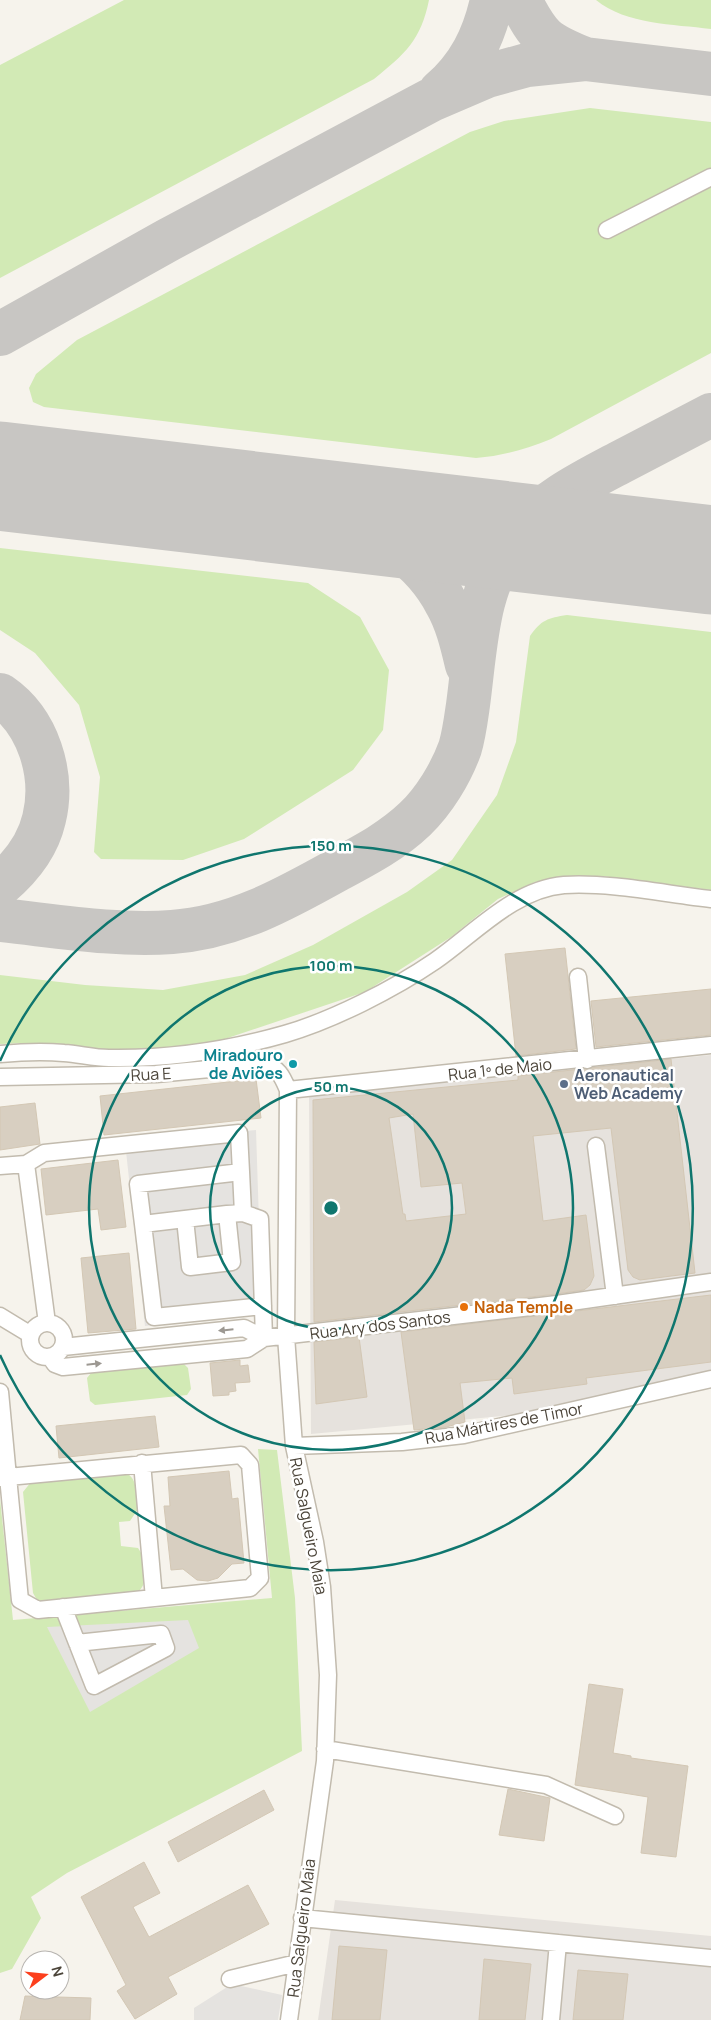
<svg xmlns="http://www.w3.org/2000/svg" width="711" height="2020" font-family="Manrope,sans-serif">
<rect width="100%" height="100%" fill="#f6f3ec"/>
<path fill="#e6e2dd" d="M711,1055V1377L632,1388L523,1414L311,1434L309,1095Z
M335,1900L711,1936V2020H318Z"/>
<path fill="#d2eab5" d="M124,0H429C421,40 405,54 374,79L0,278V65Z
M596,0H711V29C673,24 627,25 596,0Z
M590,108L711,122V353L551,439C526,449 503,456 476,458L44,407L33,402L29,388L36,374L77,340L470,132L504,121Z
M0,548L308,583L360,617L389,670L383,730L353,770L244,839L183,860L101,859L94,852L100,777L79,705L35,653L0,630Z
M567,615L711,632V890L602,876L564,877L535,882L498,899L451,937L365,992L201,1047L112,1052L27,1043L0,1044V975L85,985L163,990L245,975L313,945L407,892L452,860L497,795L516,742L530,636C541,620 548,618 567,615Z
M183,1363L188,1368L191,1389L187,1395L95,1405L90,1401L87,1378L91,1373Z
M258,1449L277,1450L295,1598L302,1751L67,1873L31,1897L41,1918L12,1969L0,1973V1499L13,1620L272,1598Z
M124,1472C139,1478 136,1495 138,1509L130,1521L119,1522L121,1546L138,1548C147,1560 150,1586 135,1594L45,1603L37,1600L33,1593L23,1492L31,1482Z"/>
<path fill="#e5e3e0" d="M256,1130L262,1313L145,1326L125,1142Z
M188,1620L199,1648L90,1712L47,1627Z
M232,1984L282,1995L278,2020H194V2008Z"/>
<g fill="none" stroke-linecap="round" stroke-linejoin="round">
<path stroke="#c8c6c3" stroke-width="44" d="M520,0C539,38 545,43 585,59
M440,92C469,67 484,37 492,0
M0,334L168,240L431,100L487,76L527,65L585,59L711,74
M333,515C379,530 423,559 446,603C457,622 462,644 467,665
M0,695C38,721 55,774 44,819C38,845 20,868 0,885
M0,920C57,926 115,936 172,932C233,928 285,899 337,870C365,855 392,841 415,819C434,801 451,773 460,748C464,735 466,719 468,705C476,646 476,585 515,536C543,502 581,483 619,463C650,447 680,431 711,415"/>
<path stroke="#c8c6c3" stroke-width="109" d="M0,476L711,560"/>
</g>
<path fill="#d8cfc1" stroke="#d3c7b4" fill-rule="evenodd" d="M565,948L576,1049L516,1056L505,954Z
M711,989V1035L596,1047L591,1001Z
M671,1059L695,1273L640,1280L633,1277L628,1270L611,1128L533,1136L543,1221L586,1215L594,1276L590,1285L584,1290L556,1294L314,1322L313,1100L518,1080V1076ZM413,1114L421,1187L462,1183L466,1214L406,1221L405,1214H403L389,1118Z
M256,1079L261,1118L104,1135L100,1096Z
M35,1103L40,1144L0,1150V1107Z
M118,1160L126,1227L101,1230L98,1209L46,1215L41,1169Z
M129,1253L136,1329L88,1333L81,1258Z
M711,1295V1362L586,1378L587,1384L514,1394L512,1378L460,1383L465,1422L446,1427L414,1430L401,1332Z
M359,1337L367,1397L316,1404L314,1342Z
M240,1360V1366L248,1365L250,1382L235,1383L236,1391L229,1392V1395L213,1396L210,1363Z
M155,1416L159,1447L59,1458L56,1426Z
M229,1471L232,1499L238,1498L244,1563L232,1564L218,1578L208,1581L197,1580L183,1569L171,1570L164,1506H170L168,1477Z
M589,1684L623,1689L613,1753L631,1756V1758L688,1766L676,1857L641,1853L648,1797L575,1785Z
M508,1789L550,1798L544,1841L499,1835Z
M264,1790L274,1810L178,1862L168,1842Z
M144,1862L160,1893L133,1907L149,1937L248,1885L269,1924L168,1977L177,1994L135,2019L117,1991L126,1985L81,1897Z
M339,1946L387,1950L380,2020H332Z
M484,1959L531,1964L525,2020H479Z
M578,1970L628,1974L623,2020H573Z
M25,1996L91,1998L90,2020H20Z"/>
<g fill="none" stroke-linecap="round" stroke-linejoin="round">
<g stroke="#c2bbae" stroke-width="19">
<path id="minor" d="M607,230L711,177
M578,977L587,1060
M0,1054C21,1052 43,1051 64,1053C79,1054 94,1058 109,1058C168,1059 229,1050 285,1034C333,1020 394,989 435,961C474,934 514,889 564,885C609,882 666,894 711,899
M0,1077L156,1074L263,1064C279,1068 282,1076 288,1090L286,1336L294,1446L315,1542L322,1587L328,1675L325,1761L289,2020
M288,1090L711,1045
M596,1146L615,1296
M26,1164L44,1153L239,1133L241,1172
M0,1166L26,1164L47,1323
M227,1214L143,1224L154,1317L263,1306
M185,1219L190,1267L232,1262L227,1214L243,1213L260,1219L264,1338L557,1304L711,1282
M143,1224L138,1184L241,1172L243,1213
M0,1316L31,1335
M30 1340a17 17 0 1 1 34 0a17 17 0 1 1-34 0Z
M50,1357L55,1364L63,1367L247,1349L264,1338L244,1328L63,1347
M0,1392L8,1477L241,1455L250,1465L260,1578L250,1588L154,1598
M294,1446L402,1442L464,1435L711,1379
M0,1478L8,1477L20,1600L38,1610L154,1598L142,1463
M63,1607L94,1686L166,1648L161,1634L77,1643
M325,1749L546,1785L615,1816
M302,1918L711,1958
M230,1979L297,1963
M551,2020L558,1943"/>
</g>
<use href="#minor" stroke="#fff" stroke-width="16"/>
</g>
<defs><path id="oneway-solid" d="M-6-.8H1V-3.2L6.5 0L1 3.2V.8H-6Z" transform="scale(1.25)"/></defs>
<g fill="#9c9892">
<use href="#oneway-solid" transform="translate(226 1330) rotate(174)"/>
<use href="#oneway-solid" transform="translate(94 1364) rotate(-6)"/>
</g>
<g fill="none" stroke="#0f766e" stroke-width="2.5">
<circle cx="331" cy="1208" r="121"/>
<circle cx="331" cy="1208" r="242"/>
<path d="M0 1061A362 362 0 1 1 0 1355"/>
</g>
<circle fill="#0f9aa8" stroke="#fff" stroke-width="2" cx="293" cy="1064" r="5"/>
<circle fill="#5c6f8a" stroke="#fff" stroke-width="2" cx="564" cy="1084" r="5"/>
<circle fill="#e8710a" stroke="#fff" stroke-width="2" cx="464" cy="1307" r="5"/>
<g text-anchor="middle" stroke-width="5" stroke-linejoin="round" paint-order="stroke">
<g font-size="16" font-weight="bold" fill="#0d838f" stroke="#fff" text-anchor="end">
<text x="283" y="1061">Miradouro<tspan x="283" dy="18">de Aviões</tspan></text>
</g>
<g font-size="16" fill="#4b4439" stroke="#fff">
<text transform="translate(500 1069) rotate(-6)" y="6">Rua 1º de Maio</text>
<text transform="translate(151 1074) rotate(-3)" y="6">Rua E</text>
<text transform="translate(380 1325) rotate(-7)" y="6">Rua Ary dos Santos</text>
<text transform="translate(504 1423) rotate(-11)" y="6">Rua Mártires de Timor</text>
<text transform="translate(309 1526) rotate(79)" y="6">Rua Salgueiro Maia</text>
<text transform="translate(301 1928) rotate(-83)" y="6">Rua Salgueiro Maia</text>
</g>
<g font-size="16" font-weight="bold" fill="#4e5e75" stroke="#fff" text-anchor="start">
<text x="574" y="1081">Aeronautical<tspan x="574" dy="18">Web Academy</tspan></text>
</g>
<g font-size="16" font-weight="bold" fill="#c56008" stroke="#fff" text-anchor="start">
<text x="474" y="1313">Nada Temple</text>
</g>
</g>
<circle cx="331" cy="1208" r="8" fill="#0f766e" stroke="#fff" stroke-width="2.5"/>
<g font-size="15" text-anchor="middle" font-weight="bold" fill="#0f766e" stroke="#fff" stroke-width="5" stroke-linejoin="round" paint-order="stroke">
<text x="331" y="851">150 m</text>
<text x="331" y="971">100 m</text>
<text x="331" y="1092">50 m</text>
</g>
<g transform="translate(45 1975) rotate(74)"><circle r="24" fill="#ffffff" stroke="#b7b4b0"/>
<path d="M0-4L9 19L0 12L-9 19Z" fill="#fc3f1d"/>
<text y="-8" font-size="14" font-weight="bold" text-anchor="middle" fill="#4b4439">N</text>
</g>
</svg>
